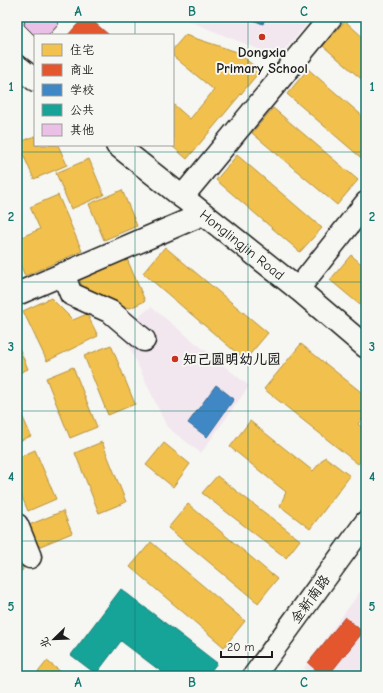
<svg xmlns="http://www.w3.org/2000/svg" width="383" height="693" font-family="'Comic Neue','LXGW WenKai TC',sans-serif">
<rect width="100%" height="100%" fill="#f6f6f2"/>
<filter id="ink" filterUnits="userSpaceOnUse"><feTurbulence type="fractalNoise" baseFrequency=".025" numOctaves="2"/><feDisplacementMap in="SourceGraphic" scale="8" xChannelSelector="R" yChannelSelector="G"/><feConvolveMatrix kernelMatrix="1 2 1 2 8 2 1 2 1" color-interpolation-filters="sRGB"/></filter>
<g filter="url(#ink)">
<path fill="#f2e6ef" d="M179,17H313L278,57Z
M151,307L249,386L201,453L167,427L122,331Z
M366,584V676H313L304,668Z"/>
<path fill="#f2c14e" stroke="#b2903f" d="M345,21L366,40V83L323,46Z
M185,35L237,52L260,71L187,159L171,145H173V104L190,119L214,90L173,56V49Z
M308,69L366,119V162L287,94Z
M273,108L358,180L337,205L252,133Z
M35,136V145H58L67,165L34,179L18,143Z
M237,155L322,228L300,252L216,180Z
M89,159L104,195L71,209L56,173Z
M122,190L137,226L104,240L89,204Z
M58,195L82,251L25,276L17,257V239L40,229L30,207Z
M165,247L268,333L245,360L143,273Z
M351,255L366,268V310L330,280Z
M127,259L145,301L130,308L87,298L79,279Z
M51,298L73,320L87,314L98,336L47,361L23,311Z
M17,343L28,369L17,374Z
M301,344L366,396V414L358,424L366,431V454L358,464L264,389Z
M111,345L135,404L108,415L84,356Z
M73,367L97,427L70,438L46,378Z
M17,404L31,436L17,442Z
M250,421L313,471L325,457L350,476L310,529L280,506L286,492L230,447Z
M102,442L126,502L99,513L75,453Z
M164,443L190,464L173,487L146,465Z
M35,450L56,499L28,511L17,486V458Z
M217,476L300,540L286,558L202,493Z
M188,504L277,579L258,603L168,528Z
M63,511L72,533L38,547L29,525Z
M151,542L245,621L224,647L130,567Z
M17,556L23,570L17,573Z
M47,661L66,676H35Z"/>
<path fill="#e4572e" stroke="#a84529" d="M84,17H88L109,35H68Z
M345,617L363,632L328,676H323L308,663Z"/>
<path fill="#3f88c5" stroke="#346892" d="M246,17H265L263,24Z
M216,385L234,399L207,437L188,423Z"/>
<path fill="#17a398" stroke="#187a73" d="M121,589L217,663L207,676H167L121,641L96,674L71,655Z"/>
<path fill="#eac0e7" stroke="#1c1c1c" d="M25,17H59L58,25L49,35H35V36L24,25Z"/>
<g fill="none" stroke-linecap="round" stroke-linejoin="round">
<g stroke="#1c1c1c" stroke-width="25">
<g id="minor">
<path d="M17,66L35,80"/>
<path id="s1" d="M117,145L298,289L366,347"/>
<path d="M182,197L331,17"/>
<path d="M63,274L71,294L111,312L144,340"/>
<path d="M298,289L366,203"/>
<path d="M17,294L203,214"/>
<path d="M17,525L30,557"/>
<path d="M254,676L366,522"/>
</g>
</g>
<use href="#minor" stroke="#f6f6f2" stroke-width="22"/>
</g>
</g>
<path fill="none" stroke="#0f766e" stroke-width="1" stroke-opacity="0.55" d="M135,17V35M248,17V676M135,145V676M17,152H366M17,282H366M17,411H366M17,541H366"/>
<g fill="#c8321e" stroke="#f6f6f2" stroke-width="1.5">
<circle cx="262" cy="37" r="4"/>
<circle cx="175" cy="359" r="4"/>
</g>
<g text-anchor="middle" stroke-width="4" stroke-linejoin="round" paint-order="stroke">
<g font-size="14" font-weight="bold" fill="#1c1c1c" stroke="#f6f6f2">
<text x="262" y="57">Dongxia<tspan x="262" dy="16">Primary School</tspan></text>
<text x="183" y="364" text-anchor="start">知己圆明幼儿园</text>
</g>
<g font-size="14" fill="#1c1c1c" stroke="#f6f6f2">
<text dy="5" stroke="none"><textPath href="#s1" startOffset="160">Honglingjin Road</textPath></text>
<text transform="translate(310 599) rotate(-54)" y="5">金新南路</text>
</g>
</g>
<rect width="383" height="693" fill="none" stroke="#f6f6f2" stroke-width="44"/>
<rect x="34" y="34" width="140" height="112" fill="#f6f6f2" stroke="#9f9f9c"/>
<rect x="42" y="44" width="20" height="12" fill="#f2c14e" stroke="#9f9f9c"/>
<text x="70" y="54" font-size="12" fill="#1c1c1c">住宅</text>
<rect x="42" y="64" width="20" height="12" fill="#e4572e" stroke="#9f9f9c"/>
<text x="70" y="74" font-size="12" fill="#1c1c1c">商业</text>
<rect x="42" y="84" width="20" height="12" fill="#3f88c5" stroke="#9f9f9c"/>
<text x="70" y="94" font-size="12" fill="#1c1c1c">学校</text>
<rect x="42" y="104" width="20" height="12" fill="#17a398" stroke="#9f9f9c"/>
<text x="70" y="114" font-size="12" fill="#1c1c1c">公共</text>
<rect x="42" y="124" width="20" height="12" fill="#eac0e7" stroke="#9f9f9c"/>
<text x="70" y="134" font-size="12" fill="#1c1c1c">其他</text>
<g transform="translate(54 639) rotate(247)" stroke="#f6f6f2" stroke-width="3" paint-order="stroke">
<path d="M0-3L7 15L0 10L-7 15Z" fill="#1c1c1c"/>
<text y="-6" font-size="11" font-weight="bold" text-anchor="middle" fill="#1c1c1c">北</text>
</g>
<path d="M221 651v6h51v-6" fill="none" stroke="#1c1c1c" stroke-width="2"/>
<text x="227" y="651" font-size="12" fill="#1c1c1c" stroke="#f6f6f2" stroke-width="3" paint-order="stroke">20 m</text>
<rect x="22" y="22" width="339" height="649" fill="none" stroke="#0f766e" stroke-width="1.5"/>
<g font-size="13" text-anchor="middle" font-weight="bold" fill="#0f766e">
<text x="78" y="16">A</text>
<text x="192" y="16">B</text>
<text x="304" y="16">C</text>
<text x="11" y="91">1</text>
<text x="372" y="91">1</text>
<text x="11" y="221">2</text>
<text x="372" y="221">2</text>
<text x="11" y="351">3</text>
<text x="372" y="351">3</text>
<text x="11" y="481">4</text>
<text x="372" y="481">4</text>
<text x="11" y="611">5</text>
<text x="372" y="611">5</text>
<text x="78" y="687">A</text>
<text x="192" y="687">B</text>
<text x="304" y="687">C</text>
</g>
</svg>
